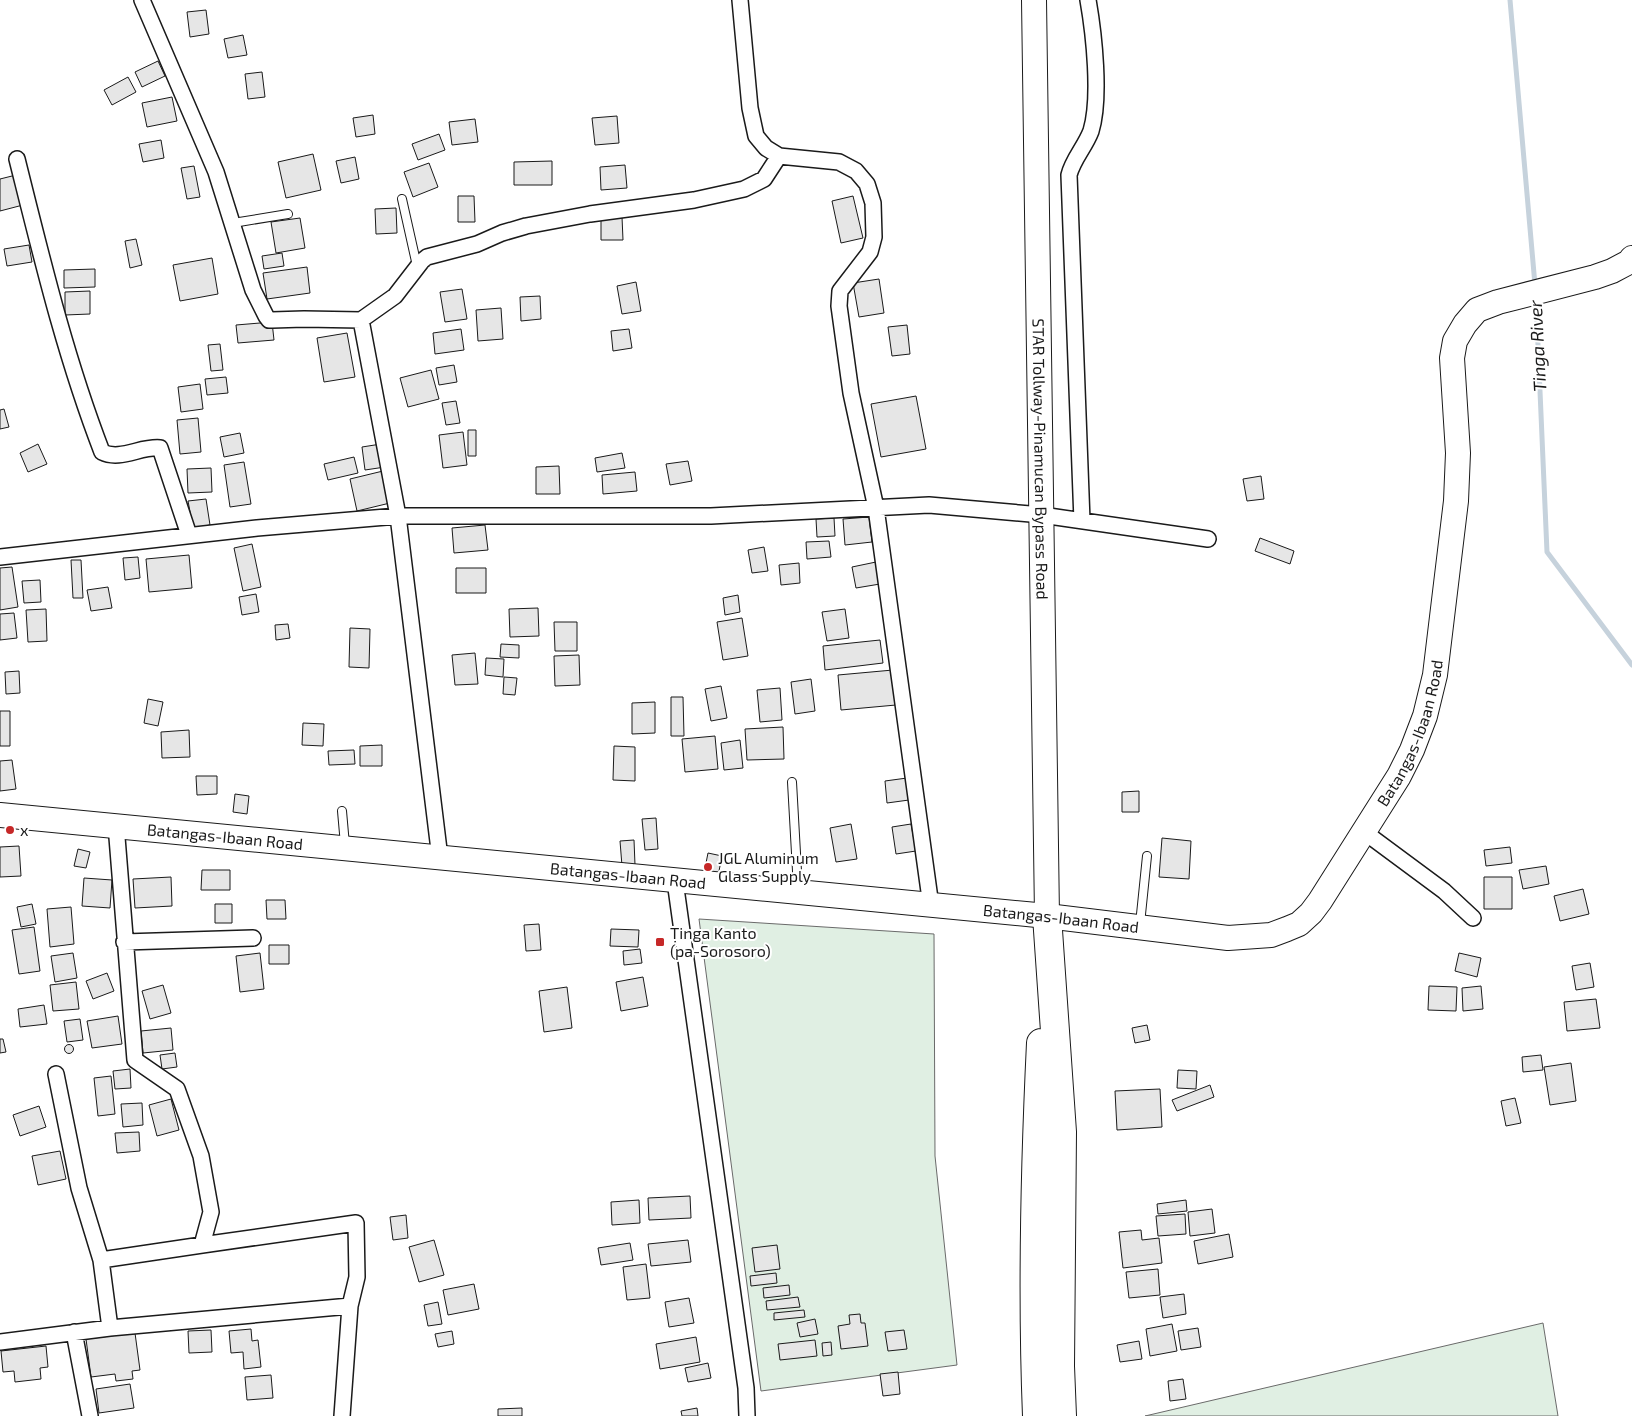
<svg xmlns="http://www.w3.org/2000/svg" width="1632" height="1416" font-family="'Exo 2',sans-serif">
<rect width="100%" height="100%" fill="#fff"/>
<path fill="#e0efe3" stroke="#6a6a6a" d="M699,919L934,934L935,1156L957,1365L761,1391Z
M1543,1323L1558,1416H1145Z"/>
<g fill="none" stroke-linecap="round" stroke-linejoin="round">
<path stroke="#c6d2dc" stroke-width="5" d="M1510,0L1535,285
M1536,299L1547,552L1632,665"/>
</g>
<path fill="#e6e6e6" stroke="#1a1a1a" d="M206,10L209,34L190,37L187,12Z
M243,35L247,55L228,58L224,39Z
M158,61L165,76L142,87L135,72Z
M262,72L265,97L248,99L245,74Z
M128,77L136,92L112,105L104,90Z
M172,97L177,121L147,127L142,103Z
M373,115L375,134L356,137L353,118Z
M617,116L619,143L595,145L592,118Z
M475,119L478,142L452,145L449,122Z
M439,134L445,150L418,160L412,144Z
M161,140L164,158L143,162L139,144Z
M313,154L321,190L286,198L278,162Z
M355,157L359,179L341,183L336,161Z
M552,161V185H514V162Z
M429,163L438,187L413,197L404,172Z
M625,165L627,188L601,190L600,167Z
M194,166L200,197L187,199L181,168Z
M16,175L23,205L0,211V179Z
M458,196H474L475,222H458Z
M853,196L863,238L841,243L832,201Z
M396,208L397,233L376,234L375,209Z
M622,217L623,240H601V218Z
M300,218L305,248L276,253L271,222Z
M136,239L142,265L130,268L125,241Z
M29,245L32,262L7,266L4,249Z
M282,253L284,266L264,269L262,256Z
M212,258L218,294L180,301L173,265Z
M307,267L310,293L267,299L263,273Z
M95,269V287L64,288V270Z
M879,279L884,313L859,317L853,283Z
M636,282L641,311L622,314L617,286Z
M462,289L467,319L445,322L440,292Z
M90,291V314L65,315V292Z
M540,296L541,319L521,321L520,297Z
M501,308L503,339L478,341L476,310Z
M272,322L274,340L238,343L236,325Z
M907,325L910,354L892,356L888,327Z
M461,329L464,350L435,354L433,333Z
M629,329L632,348L613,351L611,331Z
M347,333L355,377L324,382L317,338Z
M220,344L223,370L211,371L208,345Z
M454,365L457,382L439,385L436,368Z
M431,370L439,399L408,407L400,378Z
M226,377L228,393L207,395L205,379Z
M200,384L203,409L181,412L178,387Z
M916,396L926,449L881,457L871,404Z
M456,401L460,423L446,425L442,403Z
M4,409L9,427L0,429V410Z
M198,418L201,452L180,454L177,420Z
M468,430H476V456H468Z
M463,432L467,465L443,468L439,435Z
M240,433L244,453L224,457L220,437Z
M38,444L47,464L28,472L20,453Z
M381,444L385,467L365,470L362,447Z
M622,453L625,468L597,472L595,458Z
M354,457L358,473L328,480L324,464Z
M688,461L692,481L670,485L666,464Z
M244,462L251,504L230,507L224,465Z
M559,466L560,494H536V467Z
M211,468L212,492L188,493L187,469Z
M383,471L390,503L357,511L350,479Z
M635,472L637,491L603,494L602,475Z
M1261,476L1264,499L1247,501L1243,479Z
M206,499L210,525L193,528L188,501Z
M869,517L872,542L845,545L843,519Z
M834,518L835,536L817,537L816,519Z
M485,525L488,550L454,553L452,528Z
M1260,538L1294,551L1290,564L1255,551Z
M829,541L831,557L807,559L806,542Z
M252,544L261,587L243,591L234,548Z
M764,547L768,571L752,573L748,550Z
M189,555L192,588L149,592L146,559Z
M138,557L140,578L125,580L123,558Z
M71,560H81L83,598H73Z
M876,562L880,584L856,588L852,567Z
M799,563L800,583L781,585L779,565Z
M12,567L18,607L0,610V568Z
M456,568H486V593H456Z
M40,580L41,602L24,603L22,581Z
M108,587L112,608L91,611L87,590Z
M256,594L259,612L242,615L239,597Z
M738,595L740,612L725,615L723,598Z
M538,608L539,636L510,637L509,609Z
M46,609L47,641L28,642L26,610Z
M845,609L849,638L827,641L822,612Z
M14,613L17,638L0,640V614Z
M742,618L748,656L723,660L717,622Z
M554,622H577V651H555Z
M288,624L290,638L276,640L275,625Z
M350,628L370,629L369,668L349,667Z
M880,640L883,663L825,670L823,646Z
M501,644L519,645V658L500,657Z
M475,653L478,684L455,685L452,655Z
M579,655L580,685L555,686L554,656Z
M486,658L504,659L503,677L485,675Z
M893,670L896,705L841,710L838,675Z
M19,671L20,693L6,694L5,672Z
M504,677L517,678L515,695L503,694Z
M811,679L815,711L795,714L791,682Z
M721,686L727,718L711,721L705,689Z
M780,688L782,720L760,722L757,690Z
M671,697H683L684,736H671Z
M148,699L163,702L158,726L144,723Z
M655,702V733L632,734V703Z
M0,711H10V746H0Z
M303,723L324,724L323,746L302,745Z
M783,727L784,759L747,760L745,729Z
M189,730L190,757L162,758L161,732Z
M715,736L718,769L685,772L682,739Z
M740,740L743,768L724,770L721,743Z
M382,745V766H360V746Z
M614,746L635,747V781L613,780Z
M354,750L355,764L329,765L328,751Z
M12,760L16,789L0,791V761Z
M196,776H217V794L197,795Z
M907,778L909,800L887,803L885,781Z
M1139,791V812H1122V792Z
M235,794L249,796L247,814L233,812Z
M656,818L658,849L645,850L642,819Z
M851,824L857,859L836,862L830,828Z
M911,824L916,851L896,854L892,827Z
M1162,838L1191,841L1189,879L1159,877Z
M634,840L635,865L622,866L620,841Z
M19,846L21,876L0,877V847Z
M1510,847L1512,863L1486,866L1484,850Z
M78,849L90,852L86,868L74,866Z
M708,853L722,856L718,876L704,873Z
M1546,866L1549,884L1523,889L1519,870Z
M202,870H230V890H201Z
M171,877L172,906L135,908L133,879Z
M1484,877H1512V909H1484Z
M84,878L112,880L110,908L82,906Z
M1583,889L1589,914L1560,921L1554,896Z
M266,900H285L286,919H267Z
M32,904L36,924L21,927L17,907Z
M215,904H232V923H215Z
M71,907L74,944L50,947L47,909Z
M539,924L541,950L526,951L524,925Z
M34,927L40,971L19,974L12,930Z
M611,929L639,930L638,947L610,946Z
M269,945H289V964H269Z
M640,949L642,963L624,965L623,951Z
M73,953L77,978L55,982L51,956Z
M260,953L264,989L240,992L236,956Z
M1459,953L1481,958L1477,977L1455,971Z
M1590,963L1594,987L1576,990L1572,966Z
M107,973L114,991L93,999L86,981Z
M643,977L648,1006L621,1011L616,982Z
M76,982L79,1009L53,1011L50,985Z
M163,985L171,1013L150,1019L142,991Z
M1429,986L1457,987L1456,1011L1428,1010Z
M1481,986L1483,1009L1463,1011L1462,988Z
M567,987L572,1028L544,1032L539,991Z
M1596,999L1600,1028L1567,1031L1564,1002Z
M44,1005L47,1024L20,1027L18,1009Z
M118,1016L122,1044L92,1048L87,1021Z
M80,1019L83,1040L67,1042L64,1021Z
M1147,1025L1150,1040L1135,1043L1132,1028Z
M171,1028L173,1050L143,1053L141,1031Z
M0,1039H3L6,1052L0,1053Z
M64.5 1049a4.5 4.5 0 1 1 9 0a4.5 4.5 0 1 1-9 0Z
M175,1053L177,1067L162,1069L160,1055Z
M1541,1055L1543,1070L1523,1072L1522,1057Z
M1571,1063L1576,1101L1550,1105L1544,1067Z
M130,1069L131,1088L115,1089L113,1071Z
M1178,1070L1197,1071L1196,1089L1177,1088Z
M111,1076L115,1114L98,1116L94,1078Z
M1210,1085L1214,1097L1177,1111L1172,1100Z
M1160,1089L1162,1127L1117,1130L1115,1091Z
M1515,1098L1521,1123L1506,1126L1501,1101Z
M171,1099L179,1130L157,1136L149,1105Z
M142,1103L143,1125L123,1127L121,1104Z
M39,1106L46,1127L20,1136L13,1115Z
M139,1132L140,1151L117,1153L115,1133Z
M60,1151L66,1179L38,1185L32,1156Z
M690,1196L691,1218L649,1220L648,1198Z
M639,1200L640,1223L612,1225L611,1202Z
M1186,1200L1187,1211L1158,1214L1157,1204Z
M1212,1209L1215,1233L1190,1236L1188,1212Z
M1185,1214L1186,1234L1158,1236L1156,1216Z
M406,1215L408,1238L393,1240L390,1217Z
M1141,1230L1142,1240L1159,1238L1162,1263L1123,1268L1119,1232Z
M1229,1234L1233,1257L1198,1264L1194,1241Z
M434,1240L444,1275L419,1282L409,1247Z
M688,1240L691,1262L651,1266L648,1244Z
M630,1243L633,1260L601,1265L598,1248Z
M777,1245L780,1269L755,1272L752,1248Z
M646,1264L650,1298L627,1300L623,1267Z
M1158,1269L1160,1295L1129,1298L1126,1272Z
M776,1273L777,1283L751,1286L750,1276Z
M474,1284L479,1309L448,1315L443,1290Z
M789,1285L790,1295L764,1298L763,1288Z
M1184,1294L1186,1314L1163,1318L1160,1297Z
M798,1297L800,1307L767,1310L766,1301Z
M689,1298L694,1323L669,1327L665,1302Z
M438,1302L442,1324L428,1326L424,1305Z
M804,1310L805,1317L774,1320V1313Z
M860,1314L861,1323H865L868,1346L841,1349L838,1326L850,1324L849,1315Z
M815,1319L818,1334L800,1337L797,1323Z
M1172,1324L1177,1351L1150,1356L1146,1329Z
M1198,1328L1201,1347L1181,1350L1178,1331Z
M251,1329L252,1341L258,1340L261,1367L244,1369L243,1352L231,1353L229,1331Z
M211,1330L212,1352L189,1353L188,1331Z
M904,1330L907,1349L888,1351L885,1332Z
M452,1331L454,1344L438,1347L435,1334Z
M135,1333L140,1370L132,1371L133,1379L116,1381L115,1374L91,1377L86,1339Z
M696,1337L700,1362L660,1369L656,1344Z
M815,1340L817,1356L780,1360L778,1344Z
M1139,1341L1142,1359L1120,1362L1117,1345Z
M831,1342L832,1355L823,1356L822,1343Z
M46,1346L48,1367L40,1368L41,1379L15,1382L14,1371L3,1372L1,1351Z
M708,1363L711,1378L688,1382L685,1368Z
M898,1372L900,1394L883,1396L880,1374Z
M271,1375L273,1398L247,1400L245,1377Z
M1183,1379L1186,1399L1170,1401L1168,1381Z
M130,1384L134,1408L99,1413L96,1389Z
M522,1408V1416H498V1409Z
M697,1408L698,1416H682L681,1411Z"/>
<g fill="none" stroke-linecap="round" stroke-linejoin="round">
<g stroke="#1a1a1a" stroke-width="10">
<path id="lane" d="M402,199L417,266
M233,223L288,214
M792,782L798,889
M342,811L345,845
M1140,924L1147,856"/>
</g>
<g stroke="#1a1a1a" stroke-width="18">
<path id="street" d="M142,0L216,172L253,290L266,316L269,320H272L304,319L361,320L398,516L440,858
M740,0L750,108L756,136L766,148L779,156L839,162L856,171L867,184L873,203L874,237L870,252L840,291L839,306L851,393L876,508L931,906
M17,159C42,259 65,356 102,452C120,461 141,446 160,448L189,535
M361,320L395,296L422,261L427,257L477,244L502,233L526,226L590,214L694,200L744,189L764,179L779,156
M1082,521L1069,175C1073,159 1085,147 1091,131C1101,98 1094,34 1088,0
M0,557L257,528L398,516H711L929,505L1042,515L1208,539
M116,825L135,1060L177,1089L201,1156L211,1212L202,1245L356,1223L357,1277L350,1306L342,1416
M1363,831L1444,891L1473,918
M675,881L746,1388L747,1416
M124,942L253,938
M56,1074L79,1188L101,1260
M110,1328L101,1260L202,1245
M74,1332L90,1416
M0,1342L110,1328L350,1306"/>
</g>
<g stroke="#1a1a1a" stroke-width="26">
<g id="primary">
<path id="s1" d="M1034,0L1047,916"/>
<path id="s2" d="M0,815L1047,916L1228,938L1271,935L1287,929L1299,924L1311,913L1320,901L1399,776L1412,750L1425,716L1435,675L1456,501L1458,453L1452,358L1455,341L1465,324L1477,310L1498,302L1595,277L1612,271L1629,262L1632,258"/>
</g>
</g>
<g stroke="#1a1a1a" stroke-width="30">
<path id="highway" d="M1047,916L1062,1132L1060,1366L1062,1416
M1037,1416C1032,1292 1035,1167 1041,1043"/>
</g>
<use href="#lane" stroke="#fff" stroke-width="8"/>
<use href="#street" stroke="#fff" stroke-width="15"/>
<use href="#primary" stroke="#fff" stroke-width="24"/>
<use href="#highway" stroke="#fff" stroke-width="28"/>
</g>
<g fill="#c62828" stroke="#fff" stroke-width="2">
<circle cx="10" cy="830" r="5"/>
<circle cx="708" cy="867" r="5"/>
<rect x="655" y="937" width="10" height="10" rx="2.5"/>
</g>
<g text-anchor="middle" stroke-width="4" stroke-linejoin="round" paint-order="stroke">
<g font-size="16" fill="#1a1a1a" stroke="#fff">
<text dy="6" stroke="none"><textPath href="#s1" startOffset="459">STAR Tollway-Pinamucan Bypass Road</textPath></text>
<text dy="6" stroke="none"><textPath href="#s2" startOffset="1531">Batangas-Ibaan Road</textPath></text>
<text dy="6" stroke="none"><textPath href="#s2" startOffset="226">Batangas-Ibaan Road</textPath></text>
<text dy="6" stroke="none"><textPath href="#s2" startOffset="631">Batangas-Ibaan Road</textPath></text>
<text dy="6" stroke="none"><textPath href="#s2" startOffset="1066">Batangas-Ibaan Road</textPath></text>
</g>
<g font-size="16" fill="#1a1a1a" stroke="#fff" text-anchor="start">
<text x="20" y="836">x</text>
<text x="718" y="864">JGL Aluminum<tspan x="718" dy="18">Glass Supply</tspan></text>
<text x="670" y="939">Tinga Kanto<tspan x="670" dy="18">(pa-Sorosoro)</tspan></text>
</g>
<g font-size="18" font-style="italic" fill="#1a1a1a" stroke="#fff">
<text transform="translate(1538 346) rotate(-93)" y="6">Tinga River</text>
</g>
</g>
</svg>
